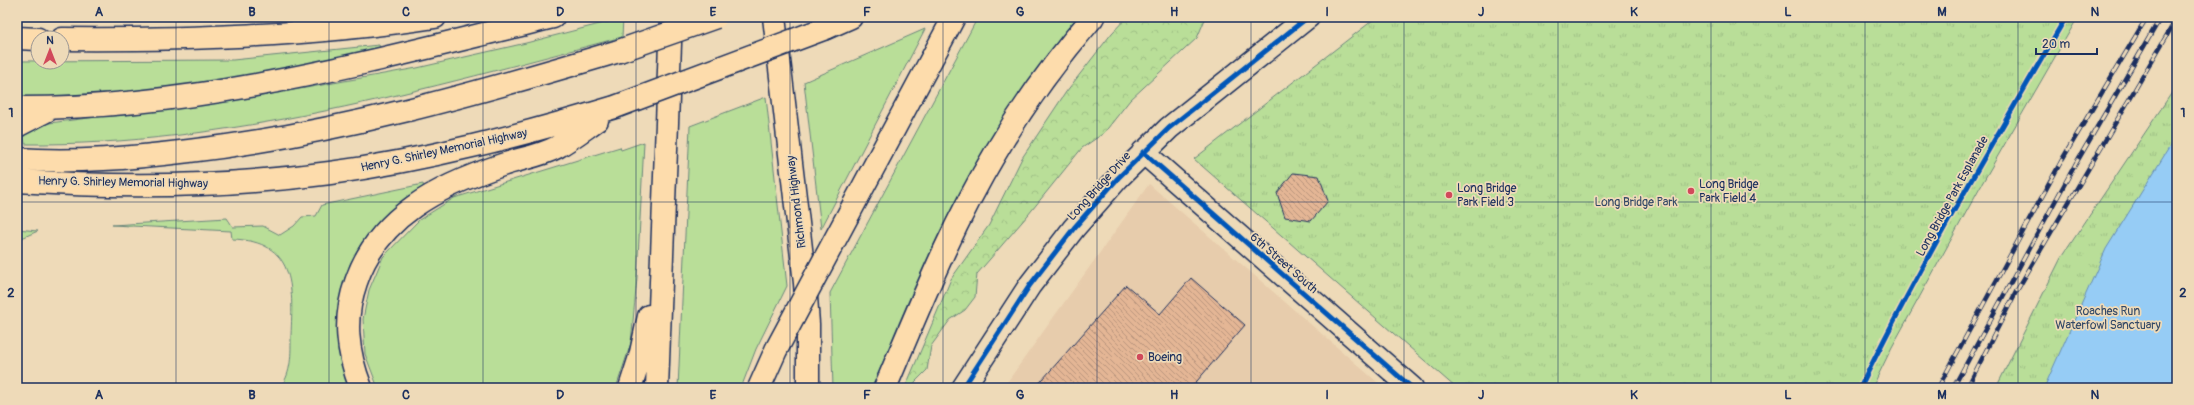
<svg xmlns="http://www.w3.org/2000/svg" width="2194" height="405" font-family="Pangolin,sans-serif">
<defs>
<pattern id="forest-crowns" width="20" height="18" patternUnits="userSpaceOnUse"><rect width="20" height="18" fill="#b9de98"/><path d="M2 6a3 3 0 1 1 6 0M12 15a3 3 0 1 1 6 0" fill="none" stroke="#9ebf85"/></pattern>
<pattern id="park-tufts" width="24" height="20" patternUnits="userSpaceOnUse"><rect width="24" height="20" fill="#b9de98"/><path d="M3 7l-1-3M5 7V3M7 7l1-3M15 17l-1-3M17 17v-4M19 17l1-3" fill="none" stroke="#9ebf85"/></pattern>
<pattern id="building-back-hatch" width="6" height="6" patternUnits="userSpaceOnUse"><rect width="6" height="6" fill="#e4b695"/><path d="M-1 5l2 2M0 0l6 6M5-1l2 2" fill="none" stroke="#b8947d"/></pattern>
</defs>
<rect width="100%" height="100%" fill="#eedab8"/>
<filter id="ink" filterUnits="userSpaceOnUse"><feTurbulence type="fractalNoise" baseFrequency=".025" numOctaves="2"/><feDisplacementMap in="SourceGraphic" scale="8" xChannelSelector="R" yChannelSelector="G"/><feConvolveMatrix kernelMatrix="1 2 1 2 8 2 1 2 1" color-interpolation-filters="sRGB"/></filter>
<g filter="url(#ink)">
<path fill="#e7ccac" d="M1149,184L1384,388H1003Z"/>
<path fill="#b9de98" stroke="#6a867b" d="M978,17H1080C1035,70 995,128 962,189C927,253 900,321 872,388H833L830,293Z
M623,18L622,37C426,89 228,146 25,144L23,128L49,123L255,97L417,68L526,43Z
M925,29L821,229L804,82Z
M379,45L381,50L222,82L121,94L17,98V61L233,60Z
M766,97L787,286L756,349L741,388H678L690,126Z
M644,142L637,278L631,343L616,388H378L365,354L363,319L369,290L383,257L419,220L454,198L620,147L621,150Z
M423,184L424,189C410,198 394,206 382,218C335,266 328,327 349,388H280C292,373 291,353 291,335C293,286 296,241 232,239L231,231L112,225L227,218L233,227L263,226L280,235L294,226L302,217L316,216L322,205Z
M17,229L38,231L17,240Z"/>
<path fill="url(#forest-crowns)" stroke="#6a867b" d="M1127,17H1206L1197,38L1130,100L1104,133L1082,148L1028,215L977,274L975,297L965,310L950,320L931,346L927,370L915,382L914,388H905L951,279L989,225L1022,158L1066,92L1112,33Z"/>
<path fill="url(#park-tufts)" stroke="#6a867b" d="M1377,17H2078L1980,187L1892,347L1872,388H1456L1194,159Z
M2177,85V388H1996L2061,258Z"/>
<path fill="#96ccf5" stroke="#658db9" d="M2177,135V388H2044L2106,249Z"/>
<path fill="url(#building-back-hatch)" stroke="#1b2f5e" d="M1293,173L1319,176L1328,201L1311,221L1285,217L1277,193Z
M1191,278L1245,325L1191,388H1035L1126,285L1160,314Z"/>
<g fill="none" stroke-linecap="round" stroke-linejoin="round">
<g stroke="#1b2f5e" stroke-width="25">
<path id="minor" d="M1143,152L1412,388
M963,388L1030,285L1074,228L1118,178L1169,128L1308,17"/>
</g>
<g stroke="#1b2f5e" stroke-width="25">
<path id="highway" d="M774,17L805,283L808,324V388
M826,28L851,17
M17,38L38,39
M62,39C187,40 311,36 435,17
M17,108C199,109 377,60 553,17
M17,126L48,110
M17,159C75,163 132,158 189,151C336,134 478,93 619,51
M17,181C121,188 227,187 330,173C427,160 522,135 615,107
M361,388C347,352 343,319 356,282C378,216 439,186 502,165C519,159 541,156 557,147C571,139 584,129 597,120
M630,388L640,357L649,316
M657,388L671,17
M885,388C919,308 951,227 996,152C1024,104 1057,59 1093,17"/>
</g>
<use href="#minor" stroke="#eedab8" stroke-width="22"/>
<use href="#highway" stroke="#fddcac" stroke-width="22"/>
<g stroke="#1b2f5e" stroke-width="4.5">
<path id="rail" d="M1938,388L2063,158L2147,17
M1953,388L2075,165L2161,17
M1967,388L2016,292L2177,18"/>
</g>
<use href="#rail" stroke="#eedab8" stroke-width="3" stroke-dasharray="9" stroke-linecap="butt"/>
<g stroke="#1b2f5e" stroke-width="25" stroke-linecap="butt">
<path id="highway-bridge" d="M619,51L716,17
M615,107L826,28
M759,388L776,350L954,17"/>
</g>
<use href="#highway-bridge" stroke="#fddcac" stroke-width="22"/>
<g stroke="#eedab8" stroke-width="8">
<path id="cycleway" d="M1143,152L1412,388
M963,388L1030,285L1074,228L1118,178L1169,128L1308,17
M1860,388C1922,261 1995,139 2066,17"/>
</g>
<use href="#cycleway" stroke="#0057b8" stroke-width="5"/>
</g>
</g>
<path fill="none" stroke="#1b2f5e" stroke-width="1" stroke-opacity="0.55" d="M176,17V388M329,17V388M483,17V388M636,17V388M790,17V388M943,17V388M1097,17V388M1251,17V388M1404,17V388M1558,17V388M1711,17V388M1865,17V388M2018,17V388M17,202H2177"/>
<g fill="#d1495b" stroke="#eedab8" stroke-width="1.5">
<circle cx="1691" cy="191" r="4"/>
<circle cx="1449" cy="195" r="4"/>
<circle cx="1140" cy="357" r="4"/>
</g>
<g text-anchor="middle" stroke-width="3.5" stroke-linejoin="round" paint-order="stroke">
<g font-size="12" fill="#1b2f5e" stroke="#eedab8">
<text transform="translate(444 150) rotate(-12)" y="4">Henry G. Shirley Memorial Highway</text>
<text transform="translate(123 182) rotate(1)" y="4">Henry G. Shirley Memorial Highway</text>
<text transform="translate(1099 186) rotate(-48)" y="4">Long Bridge Drive</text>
<text transform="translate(1952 196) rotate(-61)" y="4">Long Bridge Park Esplanade</text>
<text transform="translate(796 202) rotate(-97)" y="4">Richmond Highway</text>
<text transform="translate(1284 263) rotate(41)" y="4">6th Street South</text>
</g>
<g font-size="12" fill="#1b2f5e" stroke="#eedab8" text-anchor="start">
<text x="1699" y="188">Long Bridge<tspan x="1699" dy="14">Park Field 4</tspan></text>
<text x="1457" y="192">Long Bridge<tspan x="1457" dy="14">Park Field 3</tspan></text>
<text x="1148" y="361">Boeing</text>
</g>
<g font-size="12" fill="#334967" stroke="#eedab8">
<text x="1636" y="206">Long Bridge Park</text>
<text x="2108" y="315">Roaches Run<tspan x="2108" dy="14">Waterfowl Sanctuary</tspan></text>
</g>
</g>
<rect width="2194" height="405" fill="none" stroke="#eedab8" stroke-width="44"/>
<g transform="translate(50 50)"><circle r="19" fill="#eedab8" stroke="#9a9694"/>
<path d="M0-3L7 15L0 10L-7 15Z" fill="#d1495b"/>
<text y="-6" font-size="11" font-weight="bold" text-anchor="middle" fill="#1b2f5e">N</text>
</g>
<path d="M2036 48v6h61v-6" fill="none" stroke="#1b2f5e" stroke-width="2"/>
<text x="2042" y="48" font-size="12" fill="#1b2f5e" stroke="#eedab8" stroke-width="3" paint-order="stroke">20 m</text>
<rect x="22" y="22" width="2150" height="361" fill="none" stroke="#1b2f5e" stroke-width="1.5"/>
<g font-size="13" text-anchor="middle" font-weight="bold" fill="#1b2f5e">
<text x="99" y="16">A</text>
<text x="252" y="16">B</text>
<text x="406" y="16">C</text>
<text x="560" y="16">D</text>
<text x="713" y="16">E</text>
<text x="867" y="16">F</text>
<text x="1020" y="16">G</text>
<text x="1174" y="16">H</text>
<text x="1327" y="16">I</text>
<text x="1481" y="16">J</text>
<text x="1634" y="16">K</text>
<text x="1788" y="16">L</text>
<text x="1942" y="16">M</text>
<text x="2095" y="16">N</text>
<text x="11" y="117">1</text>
<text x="2183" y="117">1</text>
<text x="11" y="297">2</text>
<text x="2183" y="297">2</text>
<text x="99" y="399">A</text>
<text x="252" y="399">B</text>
<text x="406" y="399">C</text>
<text x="560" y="399">D</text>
<text x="713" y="399">E</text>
<text x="867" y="399">F</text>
<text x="1020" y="399">G</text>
<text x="1174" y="399">H</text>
<text x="1327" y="399">I</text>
<text x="1481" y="399">J</text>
<text x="1634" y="399">K</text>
<text x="1788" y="399">L</text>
<text x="1942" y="399">M</text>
<text x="2095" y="399">N</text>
</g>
</svg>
